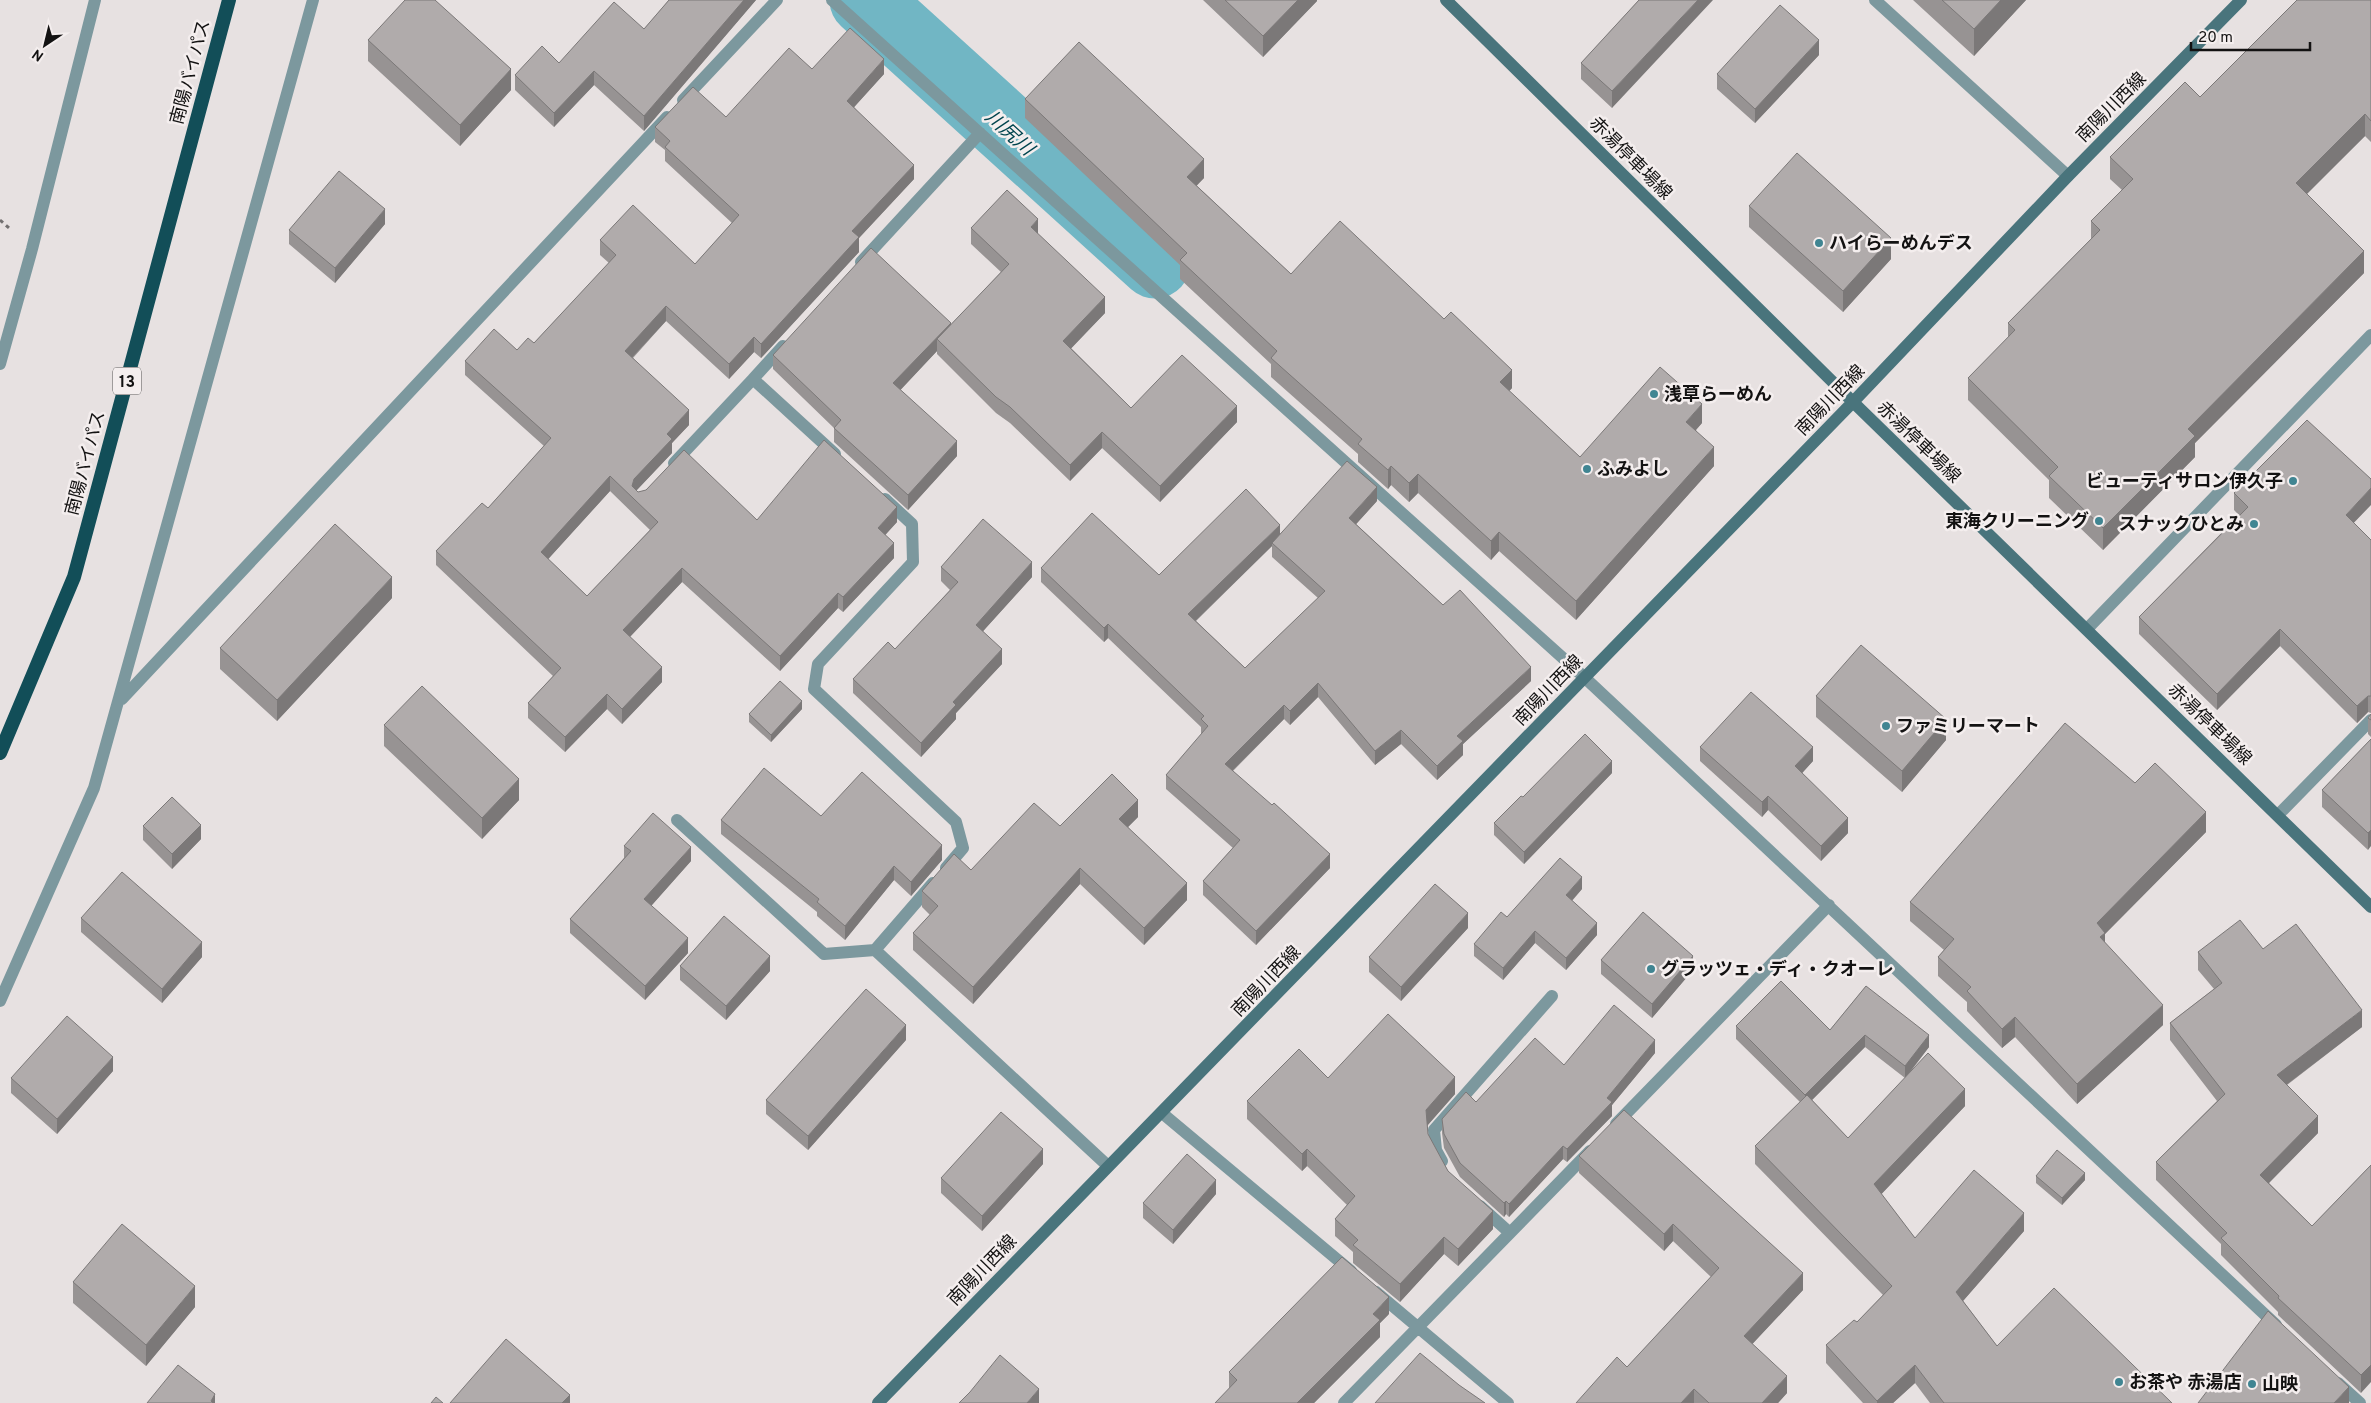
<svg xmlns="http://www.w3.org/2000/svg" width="2371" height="1403" font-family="Overpass,'Noto Sans JP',sans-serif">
<rect width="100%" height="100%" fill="#e7e1e1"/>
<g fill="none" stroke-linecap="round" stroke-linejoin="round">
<path stroke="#71b6c4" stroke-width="71" d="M865,0L1155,263"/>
<path stroke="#737070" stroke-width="3" stroke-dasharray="4 4" stroke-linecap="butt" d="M0,220L9,228"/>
<path stroke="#7c989e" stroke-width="12" d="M832,0L1584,677L2276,1325
M1875,0L2068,176
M683,100L777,0
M861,262L980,133
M783,346L753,379L835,454
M0,364L32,249L95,0
M674,463L753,379
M885,499L912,524L913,562L818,664L814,689L956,822L963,848L946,868
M2087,629L2371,335
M122,699L667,117
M2278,815L2371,720
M677,820L824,954L875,950
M933,883L875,950L1108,1166
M0,1001L94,788L313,0
M1162,1113L1351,1271
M1616,1124L1829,905
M1442,1161L1436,1150L1434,1130L1552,996
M1480,1206L1510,1233
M1376,1292L1508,1403
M2338,1383L2360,1403
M1344,1403L1590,1151"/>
<path stroke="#49747c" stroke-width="12" d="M1446,0L1853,402L2371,907
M878,1403L1853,402L2068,176L2241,0"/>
<path stroke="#124e58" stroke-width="14" d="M0,753L74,577L229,0"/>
</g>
<path fill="#979393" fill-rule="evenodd" d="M669,0H756L644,131L594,85L554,127L515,90V75L559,63L644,29Z
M1203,0H1317V1L1263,57Z
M1639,0L1612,108L1581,79V63Z
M1913,0H2026L1974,56Z
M2371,0V142L2365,136L2306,194L2364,273L2195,443V457L2103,550L2049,498V480L1968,400V378L2008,338V323L2091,239V221L2122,190L2110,179V157L2200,97Z
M368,40L511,90L460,146L368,61Z
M1819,55L1755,123L1717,89V74Z
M812,69L884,74L854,107L914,179L859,238V252L761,358L754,352L729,379L666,321L633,358L689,425L672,443V453L636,491L638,492L757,520L897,522L885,535L894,558L843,612L838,608L780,671L682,582L630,637L662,682L622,724L607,709L565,752L528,718V703L553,676L436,565V551L488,508L544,446L465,375V361L517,350L534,343L609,263L600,255V240L695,264L732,223L665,161V150L655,142V127L726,117ZM610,491L650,530L587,596L548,559Z
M1025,99L1204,178L1196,185L1291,274L1512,388L1509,391L1580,457L1702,423L1696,430L1714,466L1576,620L1499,551L1491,560L1418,493L1409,502L1391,485L1388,489L1358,462V454L1271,377V364L1180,279V265L1025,118Z
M1749,206L1891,259L1843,312L1749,227Z
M385,224L335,283L289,244V230Z
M971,228L1038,234L1105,313L1071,348L1131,408L1237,422L1160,502L1102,448L1070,481L1010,423L996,413L937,354V351L900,390L957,456L908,510L834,442V428L773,369V355L951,325L1001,272L971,244Z
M2234,493L2354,523L2371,540V713L2368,712L2357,723L2280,646L2217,710L2139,634V617L2239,515L2234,510Z
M1377,501L1356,524L1443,605L1531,681L1463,744V755L1437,780L1401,744L1375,765L1318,697L1290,725L1284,719L1233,771L1330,868L1256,945L1203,895V881L1233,848L1166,789V775L1202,734L1201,733V727L1108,638L1104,642L1041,582V568L1159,575ZM1272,546V557L1318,598L1245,668L1196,621Z
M941,567L1032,577L983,631L1002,664L956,713V719L921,757L853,693V679L895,649L950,590L941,581Z
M392,598L277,721L220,669V648Z
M1816,696L1946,740L1902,792L1816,717Z
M802,709L771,742L749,722V714Z
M2371,714V737L2368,734V718Z
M384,725L519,800L482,839L384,746Z
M2371,739L2368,850L2322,807V790Z
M1700,747L1813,761L1802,773L1848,833L1821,861L1768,810L1762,817L1700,761Z
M1612,773L1524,864L1494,835V823L1523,797Z
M2135,783L2206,832L2105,934V943L2163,1025L2077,1104L2015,1037L2002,1048L1967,1011V1002L1938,976V957L1944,950L1910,921V902Z
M821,816L942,860L911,896L894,880L845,940L817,916V912L721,834V820Z
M1138,817L1128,827L1187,900L1144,945L1080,884L973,1004L913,950V933L930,915L922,907V891L971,870L1060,826Z
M143,826L201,839L172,869L143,840Z
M624,846L691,861L651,906L688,953L645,1000L570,933V919L624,858Z
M1582,889L1572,901L1597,935L1566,970L1535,943L1503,980L1474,956V944L1507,917Z
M81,918L202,957L162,1003L81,932Z
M1468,928L1401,1001L1369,972V957Z
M2263,949L2362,1027L2287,1085L2318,1133L2269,1183L2312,1226L2371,1165L2361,1393L2278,1315V1312L2221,1255V1244L2156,1180V1162L2217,1101L2170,1040V1023L2214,989L2198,970V952Z
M1601,960L1693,970L1652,1018L1601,974Z
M680,966L770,971L726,1020L680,980Z
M1866,986L1929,1047L1908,1075L1965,1106L1881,1194L1915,1238L2024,1231L1963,1301L1997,1346L2172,1403H1930L1915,1383L1893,1403H1863L1826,1363V1345L1857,1322L1883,1295L1755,1164V1146L1800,1102L1736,1039V1026L1830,1030ZM1865,1047L1905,1078L1848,1138L1812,1100Z
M906,1040L808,1150L766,1114V1100Z
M1655,1053L1612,1105V1116L1567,1162L1563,1159L1509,1217L1506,1214L1504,1217L1460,1177L1444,1148L1442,1133V1119L1476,1102L1564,1065Z
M113,1071L57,1134L11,1093V1078Z
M1328,1078L1455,1094L1427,1126L1428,1134L1448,1171L1493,1229L1458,1266L1444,1254L1400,1302L1353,1263V1252L1335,1236V1219L1347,1205L1307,1166L1302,1171L1247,1119V1101Z
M1579,1156L1803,1290L1752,1344L1787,1393L1778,1403H1576L1627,1367L1711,1277L1673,1241L1664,1251L1579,1173Z
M1043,1164L982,1231L941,1193V1178Z
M2036,1176L2085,1180L2062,1205L2036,1183Z
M1216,1194L1173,1244L1143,1218V1203Z
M73,1282L195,1307L146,1366L73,1303Z
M1389,1314L1380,1323V1337L1314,1403H1215L1229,1389V1372Z"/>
<path fill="#7b7878" d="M744,0H756L644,131V116Z
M1298,0H1317V1L1263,57V36Z
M1698,0H1713L1612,108V91Z
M2001,0H2026L1974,56V29Z
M1819,40V55L1755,123V109Z
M884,59V74L847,115V101Z
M511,69V90L460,146V125Z
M594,71V85L554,127V113Z
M2365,114V136L2296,205V183Z
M1204,159V178L1187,196V177Z
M914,165V179L859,238V252L761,358V344L852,231Z
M385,209V224L335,283V268Z
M1038,219V235L1031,227Z
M1891,238V259L1843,312V291Z
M2364,251V273L2195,443V457L2103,550V528L2188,429Z
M1105,297V313L1063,357V341Z
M666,306V321L625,365V351Z
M951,323V337L937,339V351L893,398V383Z
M754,337V352L729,379V364Z
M1512,370V388L1500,401V382Z
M1702,404V423L1686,441V422Z
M1237,406V422L1160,502V486Z
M689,410V425L672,443V453L634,493L632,486L634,479L667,434Z
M1102,432V448L1070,481V465Z
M957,441V456L908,510V495Z
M1714,447V466L1576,620V601Z
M1391,466V485L1388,489V470Z
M1418,474V493L1409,502V483Z
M610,476V491L541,567V552Z
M1377,487V501L1349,532V518Z
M2371,488V505L2346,531V515Z
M897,507V522L878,543V528Z
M1280,525V539L1272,543V546L1188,628V614Z
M1499,532V551L1491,560V541Z
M894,543V558L843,612V597Z
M1032,562V577L976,639V625Z
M682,568V582L623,644V630Z
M392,577V598L277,721V700Z
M838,593V608L780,671V656Z
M1108,624V638L1104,642V628Z
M2280,629V646L2217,710V694Z
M1002,649V664L956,713V719L921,757V743L953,702Z
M662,667V682L622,724V709Z
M1531,667V681L1463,744V755L1437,780V766L1457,736Z
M1318,683V697L1290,725V711Z
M607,694V709L565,752V737Z
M2368,696V712L2357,723V706Z
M802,701V709L771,742V735Z
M1284,705V719L1225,778V764Z
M1946,719V740L1902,792V771Z
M1401,730V744L1375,765V751Z
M1813,747V761L1795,781V766Z
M1612,761V773L1524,864V852Z
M519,779V800L482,839V818Z
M1768,796V810L1762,817V802Z
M1138,800V817L1119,836V819Z
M2206,812V832L2105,934V952L2100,957L2097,923Z
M1848,818V833L1821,861V846Z
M201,825V839L172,869V854Z
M2371,830V846L2368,850V833Z
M942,845V860L911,896V882Z
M691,847V861L644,914V899Z
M1330,854V868L1256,945V931Z
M894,866V880L845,940V926Z
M1080,868V884L973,1004V987Z
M1582,877V889L1566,907V895Z
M1187,883V900L1144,945V928Z
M1468,913V928L1401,1001V987Z
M1597,923V935L1566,970V958Z
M1535,931V943L1503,980V968Z
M688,938V953L645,1000V986Z
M202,942V957L162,1003V989Z
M770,956V971L726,1020V1006Z
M1693,956V970L1652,1018V1004Z
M2163,1005V1025L2077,1104V1084Z
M2362,1010V1027L2277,1092V1075Z
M2015,1017V1037L2002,1048V1029Z
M906,1025V1040L808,1150V1136Z
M1865,1035V1047L1805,1107V1095Z
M1929,1035V1047L1905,1078V1066Z
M1655,1040V1053L1612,1105V1116L1567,1162V1149L1607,1098Z
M113,1057V1071L57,1134V1119Z
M1455,1077V1094L1426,1127V1110Z
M1965,1089V1106L1874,1202V1184Z
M2318,1116V1133L2260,1192V1175Z
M1563,1146V1159L1509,1217V1204Z
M1043,1149V1164L982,1231V1216Z
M1307,1149V1166L1302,1171V1154Z
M2085,1173V1180L2062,1205V1198Z
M1216,1180V1194L1173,1244V1230Z
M1506,1201V1214L1504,1217V1203Z
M1493,1211V1229L1458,1266V1249Z
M2024,1213V1231L1956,1309V1292Z
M1673,1224V1241L1664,1251V1234Z
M1444,1237V1254L1400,1302V1284Z
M1803,1273V1290L1744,1353V1336Z
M195,1286V1307L146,1366V1345Z
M1389,1297V1314L1380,1323V1337L1314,1403H1297L1373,1314Z
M1915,1365V1383L1893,1403H1877V1401Z
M2371,1365V1382L2361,1393V1375Z
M1787,1376V1393L1778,1403H1762Z
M2349,1387V1403H2334Z
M1039,1389V1403H1027Z
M1694,1389V1403H1681Z
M215,1394V1403H211V1401Z
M570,1395V1403H562Z"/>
<path fill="#b0abab" stroke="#7b7878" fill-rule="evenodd" d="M405,0H435L511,69L460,125L368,40Z
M669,0H744L644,116L594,71L554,113L515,75L542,46L559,63L614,2L644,29Z
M1225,0H1298L1263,36Z
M1639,0H1698L1612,91L1581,63Z
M1942,0H2001L1974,29Z
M2297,0H2371V121L2365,114L2296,183L2364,251L2188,429L2195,436L2103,528L2049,476L2058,467L1968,378L2015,330L2008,323L2100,230L2091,221L2133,179L2110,157L2185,82L2200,97Z
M1780,5L1819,40L1755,109L1717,74Z
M850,28L884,59L847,101L914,165L852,231L859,237L761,344L754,337L729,364L666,306L625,351L689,410L667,434L672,439L634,479L632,486L638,492L646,490L684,450L757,520L824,440L897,507L878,528L894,543L843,597L838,593L780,656L682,568L623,630L662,667L622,709L607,694L565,737L528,703L561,668L436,551L482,503L488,508L551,438L465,361L494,329L517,350L528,338L534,343L616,255L600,240L633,205L695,264L739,215L665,147L670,141L655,127L693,87L726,117L789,48L812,69ZM610,476L658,522L587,596L541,552Z
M1079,42L1204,159L1187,177L1291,274L1340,221L1444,319L1451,312L1512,370L1500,382L1580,457L1660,367L1702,404L1686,422L1714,447L1576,601L1499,532L1491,541L1418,474L1409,483L1391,466L1388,470L1358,444L1362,439L1271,358L1277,351L1180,260L1187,253L1025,99Z
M1797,153L1891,238L1843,291L1749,206Z
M339,171L385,209L335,268L289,230Z
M1007,190L1038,219L1031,227L1105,297L1063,341L1131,408L1182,355L1237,406L1160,486L1102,432L1070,465L1010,407L996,397L937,339L1009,264L971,228Z
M871,248L951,323L893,383L957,441L908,495L834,428L841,420L773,355Z
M2307,420L2371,479V488L2346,515L2371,540V696H2368L2357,706L2280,629L2217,694L2139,617L2248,507L2234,493Z
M1347,461L1377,487L1349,518L1443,605L1460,590L1531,667L1457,736L1463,741L1437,766L1401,730L1375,751L1318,683L1290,711L1284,705L1225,764L1272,805L1274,803L1330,854L1256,931L1203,881L1240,840L1166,775L1208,726L1201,719L1204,716L1108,624L1104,628L1041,568L1092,513L1159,575L1246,489L1280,525L1188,614L1245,668L1325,591L1272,543Z
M983,519L1032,562L976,625L1002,649L953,702L956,705L921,743L853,679L888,642L895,649L958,582L941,567Z
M335,524L392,577L277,700L220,648Z
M1861,645L1946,719L1902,771L1816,696Z
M780,681L802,701L771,735L749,714Z
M422,686L519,779L482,818L384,725Z
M1751,692L1813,747L1795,766L1848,818L1821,846L1768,796L1762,802L1700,747Z
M2371,714V720L2368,718Z
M2065,723L2135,783L2155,763L2206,812L2097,923L2105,933L2100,937L2163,1005L2077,1084L2015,1017L2002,1029L1967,991L1971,987L1938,957L1954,939L1910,902Z
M1585,734L1612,761L1524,852L1494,823L1521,796L1523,797Z
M2371,739V830L2368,833L2322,790Z
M764,768L821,816L862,772L942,845L911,882L894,866L845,926L817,902L819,899L721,820Z
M1112,774L1138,800L1119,819L1187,883L1144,928L1080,868L973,987L913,933L938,906L922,891L954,854L971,870L1034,803L1060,826Z
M172,797L201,825L172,854L143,826Z
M653,813L691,847L644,899L688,938L645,986L570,919L631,851L624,846Z
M1560,858L1582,877L1566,895L1597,923L1566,958L1535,931L1503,968L1474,944L1501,912L1507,917Z
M122,872L202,942L162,989L81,918Z
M1435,884L1468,913L1401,987L1369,957Z
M1643,912L1693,956L1652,1004L1601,960Z
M724,916L770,956L726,1006L680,966Z
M2240,920L2263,949L2296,924L2362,1010L2277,1075L2318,1116L2260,1175L2312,1226L2371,1165V1365L2361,1375L2278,1298L2279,1296L2221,1238L2227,1233L2156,1162L2225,1094L2170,1023L2222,983L2198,952Z
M1781,981L1830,1030L1866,986L1929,1035L1905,1066L1865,1035L1805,1095L1736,1026Z
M866,989L906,1025L808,1136L766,1100Z
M1614,1005L1655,1040L1607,1098L1612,1102L1567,1149L1563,1146L1509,1204L1506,1201L1504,1203L1460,1163L1444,1134L1442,1119L1466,1092L1476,1102L1535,1038L1564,1065Z
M1388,1014L1455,1077L1426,1110L1428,1134L1448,1171L1493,1211L1458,1249L1444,1237L1400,1284L1353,1245L1358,1240L1335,1219L1355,1196L1307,1149L1302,1154L1247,1101L1299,1049L1328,1078Z
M67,1016L113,1057L57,1119L11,1078Z
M1928,1053L1965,1089L1874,1184L1915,1238L1974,1170L2024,1213L1956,1292L1997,1346L2054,1288L2172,1403H1944L1915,1365L1877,1401L1826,1345L1854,1320L1857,1322L1892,1286L1755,1146L1807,1095L1848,1138Z
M1624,1110L1803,1273L1744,1336L1787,1376L1762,1403H1709L1694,1389L1681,1403H1576L1617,1357L1627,1367L1719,1268L1673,1224L1664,1234L1579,1156Z
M1001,1112L1043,1149L982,1216L941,1178Z
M2057,1150L2085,1173L2062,1198L2036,1176Z
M1187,1154L1216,1180L1173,1230L1143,1203Z
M122,1224L195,1286L146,1345L73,1282Z
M1342,1257L1389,1297L1373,1314L1380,1320L1297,1403H1215L1237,1380L1229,1372Z
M2268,1311L2349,1387L2334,1403H2198Z
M506,1339L570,1395L562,1403H450Z
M1420,1353L1459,1385L1485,1403H1375Z
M1000,1355L1039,1389L1027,1403H959L970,1392Z
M178,1365L215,1394L211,1401L213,1403H147Z
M436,1397L443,1403H431Z"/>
<g fill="#408592" stroke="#f4eeee" stroke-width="2">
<circle cx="1819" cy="243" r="5"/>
<circle cx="1654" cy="394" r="5"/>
<circle cx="1587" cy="469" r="5"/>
<circle cx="2293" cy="481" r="5"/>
<circle cx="2099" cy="521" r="5"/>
<circle cx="2254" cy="524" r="5"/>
<circle cx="1886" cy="726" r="5"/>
<circle cx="1651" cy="969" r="5"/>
<circle cx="2119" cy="1382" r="5"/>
<circle cx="2252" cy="1384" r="5"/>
</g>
<g text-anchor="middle" stroke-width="5" stroke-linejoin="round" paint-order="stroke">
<rect fill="#f4eeee" stroke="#565454" stroke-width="1" x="113" y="367.5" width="28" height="27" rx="4"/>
<g font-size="16" font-weight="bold" fill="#131212">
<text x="127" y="387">13</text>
</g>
<g font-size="18" fill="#131212" stroke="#f4eeee">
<text transform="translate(190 72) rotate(-75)" y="6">南陽バイパス</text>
<text transform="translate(2111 107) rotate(-45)" y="6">南陽川西線</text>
<text transform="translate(1631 158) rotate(45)" y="6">赤湯停車場線</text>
<text transform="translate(1830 400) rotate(-46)" y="6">南陽川西線</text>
<text transform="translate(1919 442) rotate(44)" y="6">赤湯停車場線</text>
<text transform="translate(85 463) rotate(-75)" y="6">南陽バイパス</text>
<text transform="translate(1548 690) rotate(-46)" y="6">南陽川西線</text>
<text transform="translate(2210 724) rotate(44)" y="6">赤湯停車場線</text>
<text transform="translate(1266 981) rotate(-46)" y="6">南陽川西線</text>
<text transform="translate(982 1270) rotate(-46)" y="6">南陽川西線</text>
</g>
<g font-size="18" font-weight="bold" fill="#131212" stroke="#f4eeee" text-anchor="start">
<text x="1829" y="249">ハイらーめんデス</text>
<text x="1664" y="400">浅草らーめん</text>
<text x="1597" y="475">ふみよし</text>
<text x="2283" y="487" text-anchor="end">ビューティサロン伊久子</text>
<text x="2089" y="527" text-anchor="end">東海クリーニング</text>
<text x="2244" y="530" text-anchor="end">スナックひとみ</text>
<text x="1896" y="732">ファミリーマート</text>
<text x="1661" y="975">グラッツェ・ディ・クオーレ</text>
<text x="2129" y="1388">お茶や 赤湯店</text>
<text x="2262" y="1390">山映</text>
</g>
<g font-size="19" font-style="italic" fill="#00444e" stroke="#f4eeee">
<text transform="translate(1010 132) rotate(42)" y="7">川尻川</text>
</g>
</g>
<g transform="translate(45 45) rotate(215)" stroke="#f4eeee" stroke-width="4" paint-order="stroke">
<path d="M0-4L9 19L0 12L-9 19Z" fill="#131212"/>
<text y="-8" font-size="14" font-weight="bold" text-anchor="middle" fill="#131212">N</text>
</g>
<path d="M2191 42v8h119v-8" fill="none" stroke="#131212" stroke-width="2.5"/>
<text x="2198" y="42" font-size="15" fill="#131212" stroke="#f4eeee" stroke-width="4" paint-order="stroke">20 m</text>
</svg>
